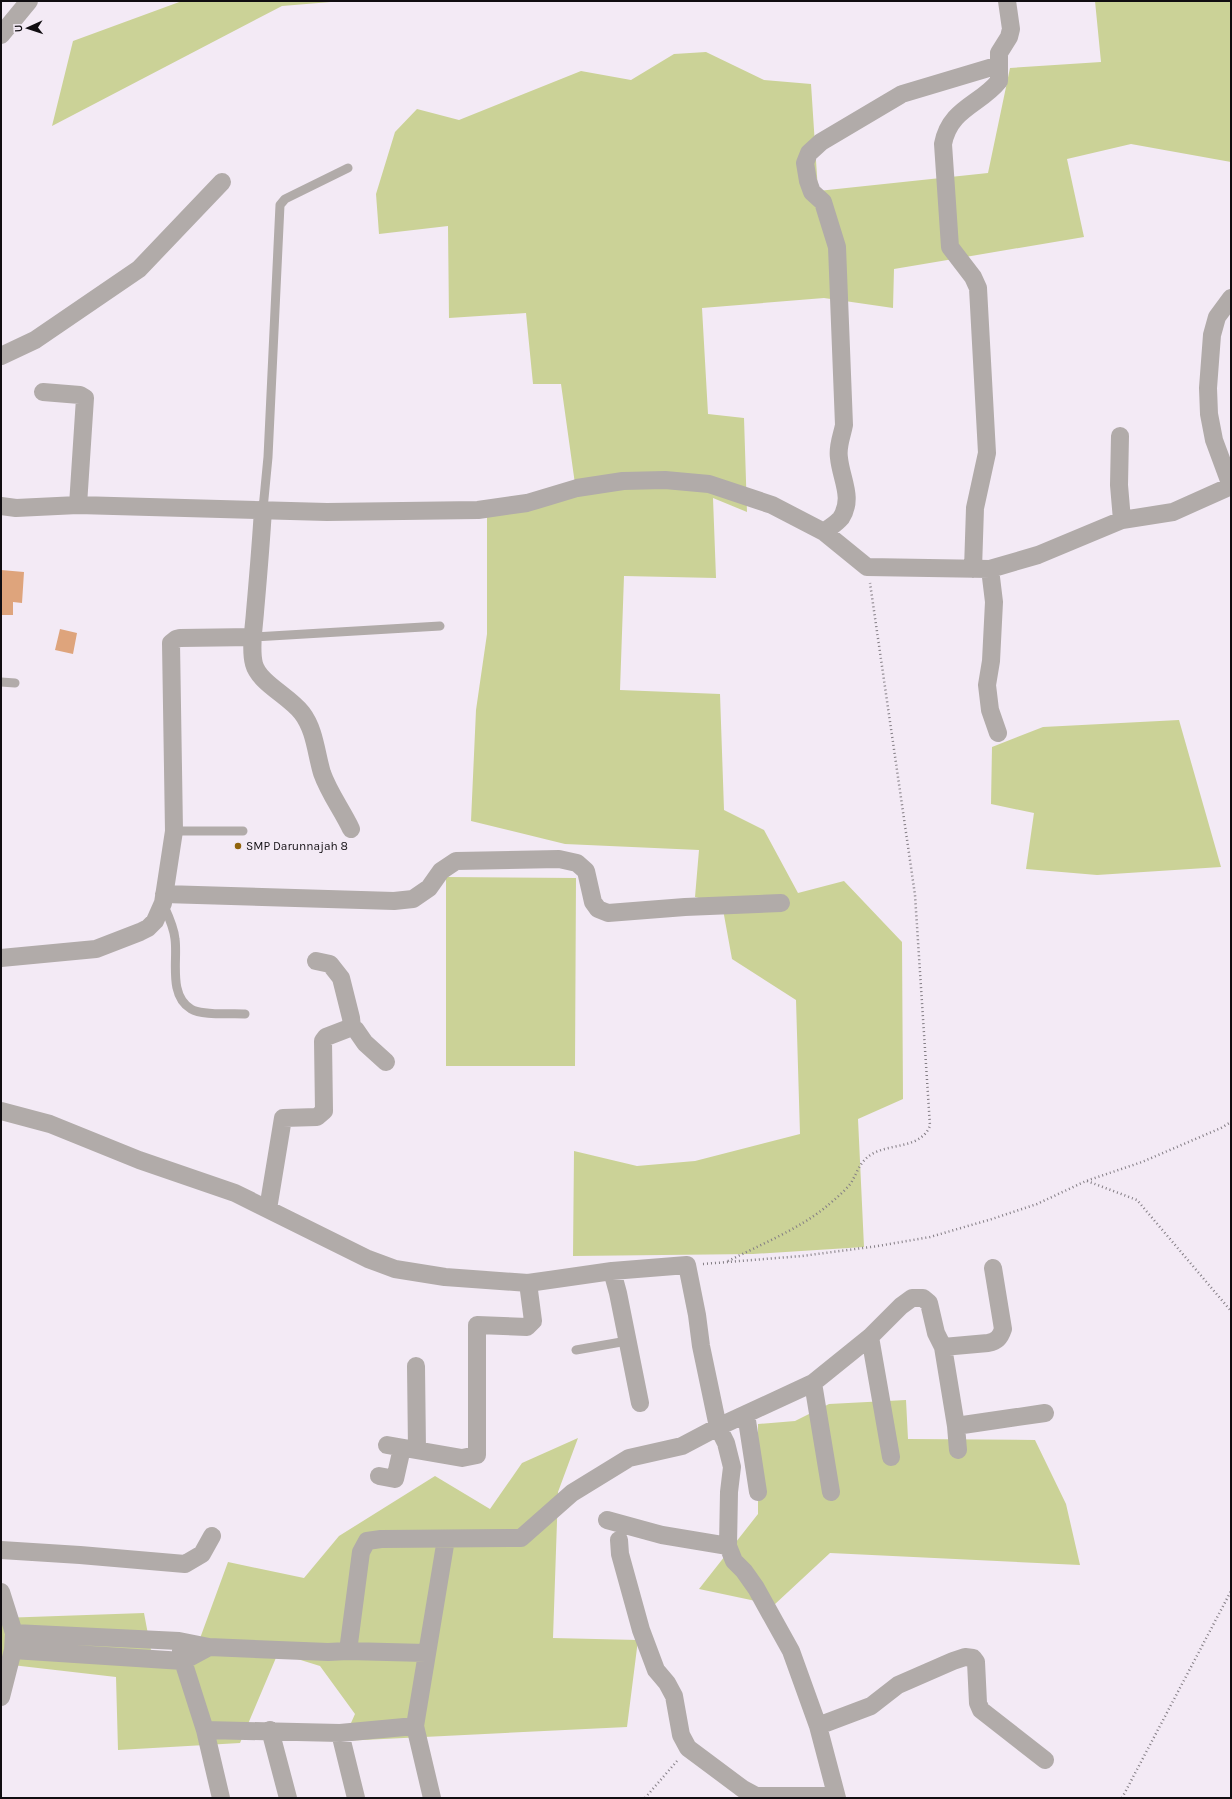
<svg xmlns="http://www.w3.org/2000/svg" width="1232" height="1799" font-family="Karla,sans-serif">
<rect width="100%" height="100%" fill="#f3eaf5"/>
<path fill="#cbd297" d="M182,1H343L282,6L52,126L73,41Z
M1095,1H1231V162L1131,144L1067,159L1084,237L894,269L893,308L824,298L702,308L708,414L744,418L747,512L713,498L716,578L624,576L620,690L720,694L724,810L764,830L798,893L844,881L902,942L903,1099L858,1119L864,1247L753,1254L573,1256L574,1151L637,1166L695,1161L800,1134L796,1000L732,959L722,904L695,897L699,850L565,844L471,821L476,710L487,634V512L575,484L561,384H533L526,313L449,318L448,226L379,234L376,194L395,132L417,109L459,120L581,71L631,80L674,54L706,52L764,80L811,84L818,191L988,173L1010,68L1101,62Z
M1179,720L1221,867L1097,875L1026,869L1034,813L991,804L992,747L1043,727Z
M446,877L576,878L575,1066H446Z
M906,1400L908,1439L1035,1440L1066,1504L1080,1565L830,1553L774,1605L699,1589L758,1514V1424L795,1421L829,1404Z
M578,1438L558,1492L553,1638L638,1640L627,1727L343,1741L355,1714L320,1666L278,1653L240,1743L118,1750L116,1677L12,1665L1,1668V1618L144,1613L153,1661L188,1671L228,1562L304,1578L339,1536L435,1476L490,1509L522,1463Z"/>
<path fill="#dea47c" d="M1,570L24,572L22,603L13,602V615H1Z
M60,629L77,633L73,654L55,650Z"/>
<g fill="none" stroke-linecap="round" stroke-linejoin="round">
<path stroke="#837d84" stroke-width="2.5" stroke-dasharray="1 3" stroke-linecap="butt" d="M1087,1181L1137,1200L1231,1311
M728,1261C758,1246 801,1228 827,1206C834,1200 845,1191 851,1183C858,1171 860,1161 872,1154C891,1143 920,1149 930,1126L915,895L870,583
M703,1264L802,1256L878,1246L930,1237L992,1219L1037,1204L1086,1181L1142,1162L1221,1128L1231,1122
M645,1798L677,1761
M1122,1798L1231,1591"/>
<path stroke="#b1aba9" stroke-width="9" d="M263,509L268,457L280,205L285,199L348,168
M254,637L440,626
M1,682L15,683
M174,831H243
M163,904C168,915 174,927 175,939C178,960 168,995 191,1009C202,1016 231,1013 245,1014
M576,1350L627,1341"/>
<path stroke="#b1aba9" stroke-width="18" d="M1,35L29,1
M1,356L35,340L139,269L222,182
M43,392L80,395L85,398L78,505
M1120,436L1119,485L1122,520
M1231,486L1214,440L1209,414L1208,388L1212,335L1217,317L1231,298
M1,506L16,508L78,505L327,512L478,510L527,503L577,488L623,481L665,480L709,484L772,505L824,532L867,567L990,569L1038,555L1122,520L1173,512L1231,486
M263,509C261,544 258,578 255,612C254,627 250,649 254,664C259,683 289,696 302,713C315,730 316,753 322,773C329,793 342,810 351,829
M824,532C829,528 837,523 841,518C854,498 841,479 839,458C837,446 842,436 844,425L837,247L823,202L812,192L808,181L805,163L809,153L821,142L902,94L999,65
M973,569L975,508L987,453L978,288L973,277L950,247L943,144C950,108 980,105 999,81V53L1009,37L1011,29L1007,1
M990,569L994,602L991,661L987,685L990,710L998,733
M164,894L394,901L413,899L429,888L441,871L456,861L559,859L577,863L586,871L593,902L598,909L608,913L685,907L781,903
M1,958L96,949L140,932L148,928L155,921L163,903L174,831L171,643L176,639L180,638L254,637
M316,961L330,964L341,978L351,1018L352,1027
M1,1111L50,1124L139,1160L235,1193L368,1259L395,1269L445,1277L528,1283L612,1271L687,1265L697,1315L701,1346L718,1427L726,1443L732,1467L729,1492L728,1546L734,1561L744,1571L756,1588L791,1651L818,1726L837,1798
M268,1209L283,1118L317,1117L324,1111L323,1041L326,1037L352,1027L356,1030L365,1043L386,1062
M612,1271L618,1293L640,1403
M870,1337L891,1457
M943,1347L988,1343C997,1341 1000,1338 1003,1329L993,1268
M416,1366L417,1450
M813,1383L831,1492
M746,1414L758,1492
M387,1445L462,1458L477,1455V1325L527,1327L533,1321L528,1283
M958,1450L956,1426L1045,1413
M379,1476L395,1479L402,1448
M607,1520L662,1535L728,1546
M619,1540L620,1554L641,1630L656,1670L667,1683L674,1696L681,1735L688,1748L743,1789L756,1796H836
M1,1550L80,1555L185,1564L202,1554L212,1536
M1,1592L14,1633L13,1650L1,1697
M14,1633L179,1641L209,1647L328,1652L348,1651L426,1653
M13,1650L183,1661L209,1647
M181,1650L183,1661L205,1730L221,1798
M348,1651L361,1552L367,1541L381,1539L521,1538L572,1493L629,1458L682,1446L718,1427L813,1383L870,1337L901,1306L912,1298H923L929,1303L936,1333L943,1347L956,1426
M415,1726L446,1539
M818,1726L871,1706L898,1685L953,1661L965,1657L973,1658L976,1662L978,1703L981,1710L1045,1760
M205,1730L340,1733L415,1726L432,1798
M270,1730L288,1798
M340,1733L356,1798"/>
</g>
<circle fill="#90630c" stroke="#f3eaf5" stroke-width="1.5" cx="238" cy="846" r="4"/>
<g text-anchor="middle" stroke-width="3" stroke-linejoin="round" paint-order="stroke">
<g font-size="12" fill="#100d11" stroke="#f3eaf5" text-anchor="start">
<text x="246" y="850">SMP Darunnajah 8</text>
</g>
</g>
<rect width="1232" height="1799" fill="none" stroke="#100d11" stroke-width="4"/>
<g transform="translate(28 28) rotate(267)" stroke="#f3eaf5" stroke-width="3" paint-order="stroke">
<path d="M0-3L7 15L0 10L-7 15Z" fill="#100d11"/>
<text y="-6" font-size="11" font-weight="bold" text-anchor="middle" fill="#100d11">U</text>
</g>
</svg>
